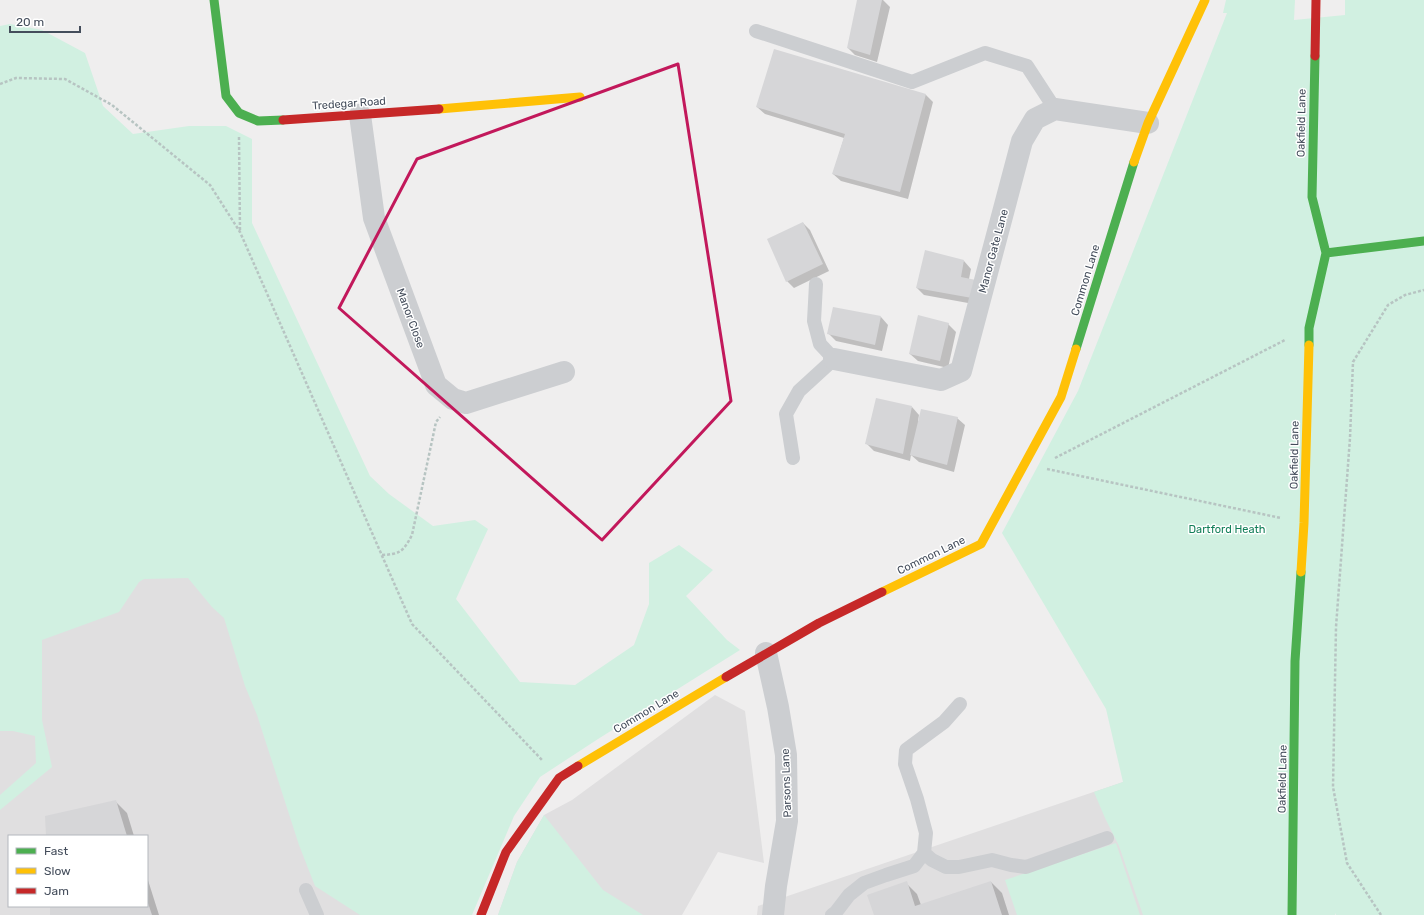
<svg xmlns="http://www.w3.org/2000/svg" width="1424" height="915" font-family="Rubik,sans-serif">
<rect width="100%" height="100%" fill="#efeeee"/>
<path fill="#e0dfe0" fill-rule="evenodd" d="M0,106L507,822L464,915H0ZM9,836H147V906H9Z
M715,695L745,711L764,863L718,852L682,915H498L517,862L544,815L572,800Z
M1123,782L1161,915H757L758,906Z"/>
<path fill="#d1f0e1" d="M1226,0H1295L1294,20L1345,15V0H1424V915H1336V913L1335,915H1143L1119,846L1105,818L1094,792L1123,782L1106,709L1002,533L1078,391L1227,13H1223Z
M10,24L42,30L85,53L103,106L133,134L189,126H226L252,139V223L370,476L389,494L433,526L475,520L488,529L456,599L520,682L575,685L634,645L649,604V563L679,545L713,570L686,596L727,640L740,650L598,739L540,777L514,816L472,915H360L315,886L299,845L257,715L245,686L224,618L212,607L188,578L144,579L139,582L119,612L42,640V720L52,767L0,810V795L36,763L35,736L13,731H0V26Z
M544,815L603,890L643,915H498L517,862Z
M1116,843L1140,915H1017L1005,880Z"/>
<path fill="#0003" d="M858,0H883L890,7L877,62L855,55L848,48Z
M926,95L933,102L908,199L841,181L833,174L844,138L765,114L757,107Z
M803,223L810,230L829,271L794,288L787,281Z
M964,261L971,269L969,279L979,305L924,295L917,288Z
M881,317L888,325L882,351L836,341L828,333Z
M948,324L956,332L948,368L918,361L910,354Z
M912,407L919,415L918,421L957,418L965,425L954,472L919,462L911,455L910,461L874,451L867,444Z
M116,802L127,813L134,836H47Z
M147,877L159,915H51V906H147Z
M991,882L1002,893L1009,915H875L906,883L917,894L921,905Z"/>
<path fill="#d6d6d8" d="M857,0H882L870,55L847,48Z
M774,49L926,94L900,192L832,174L845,134L756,107Z
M803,222L823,264L786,282L767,239Z
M925,250L964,260L961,277L976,280L972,298L916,288Z
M833,307L881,316L875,345L827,334Z
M918,315L949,323L940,361L909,354Z
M876,398L912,406L903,454L865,444Z
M921,409L958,417L947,465L910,455Z
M116,800L127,836H46L45,816Z
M907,881L915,906L991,881L1002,915H874L867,895Z
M147,900L152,915H50V906H147Z"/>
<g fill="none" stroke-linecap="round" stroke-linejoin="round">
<path stroke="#b7c4c2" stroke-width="2.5" stroke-dasharray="3 2" stroke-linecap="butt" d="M0,84L16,78L65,79L112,105L210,185L240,232L412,624L543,761
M239,137L240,232
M1055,458L1285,340
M1047,469L1281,518
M382,555C400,554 403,552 412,535L436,422L440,417
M1381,915L1347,863L1333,787L1336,627L1350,438L1353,362L1388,305L1405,295L1424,290"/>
<path stroke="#ccced1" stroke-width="14" d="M756,31L912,82L985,53L1027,66L1055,109
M793,458L786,414L799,391L834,359L820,344L814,321L816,284
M924,853L932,860L946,867H959L992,860L1011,865L1026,867L1107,838
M306,890L317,915
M832,915L836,912L849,895L864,883L886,875L914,866L924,853L926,833L917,799L905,764L906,750L944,722L960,704"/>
<path stroke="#ccced1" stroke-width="22" d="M360,115L374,218L436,385L453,399L466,403L564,372
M834,359L941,380L961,371L1022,141L1035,119L1055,109L1148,123
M766,653L778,707L786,755L787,821L776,886L773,915"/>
<path stroke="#4caf50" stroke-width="9" d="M214,0L226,96L239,113L258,121L283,120
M1326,253L1424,241
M1309,345V328L1326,253L1312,197L1315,56
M1076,349L1134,162
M1292,915L1295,661L1301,572"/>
<path stroke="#ffc107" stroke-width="9" d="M439,109L580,97
M1134,162L1148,123L1205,0
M1301,572L1304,523L1309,345
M882,592L981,544L1061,397L1076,349
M578,766L726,677"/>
<path stroke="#c62828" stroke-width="9" d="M1315,56L1316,0
M283,120L439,109
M726,677L819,623L882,592
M481,915L506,852L559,778L578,766"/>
</g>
<path fill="none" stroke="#c2185b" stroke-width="3" stroke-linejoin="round" d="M678,64L731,401L602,540L339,308L417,159Z"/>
<g text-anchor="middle" stroke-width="3" stroke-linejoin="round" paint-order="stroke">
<g font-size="11" fill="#444d5b" stroke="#fff">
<text transform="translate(349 103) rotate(-4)" y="4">Tredegar Road</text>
<text transform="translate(1301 123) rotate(-89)" y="4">Oakfield Lane</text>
<text transform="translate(993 251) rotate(-75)" y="4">Manor Gate Lane</text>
<text transform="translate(1085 280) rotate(-73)" y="4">Common Lane</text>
<text transform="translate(411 318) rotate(70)" y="4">Manor Close</text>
<text transform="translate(1294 455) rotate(-89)" y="4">Oakfield Lane</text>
<text transform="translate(931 555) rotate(-26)" y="4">Common Lane</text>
<text transform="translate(646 711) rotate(-31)" y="4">Common Lane</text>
<text transform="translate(1282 779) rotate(-89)" y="4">Oakfield Lane</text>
<text transform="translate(786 783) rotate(-92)" y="4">Parsons Lane</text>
</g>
<g font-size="11" fill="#127f58" stroke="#fff">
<text x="1227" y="533">Dartford Heath</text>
</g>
</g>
<rect x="8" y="835" width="140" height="72" fill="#ffffff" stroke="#b4b8bd"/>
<rect x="16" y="848" width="20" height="6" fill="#4caf50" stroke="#b4b8bd"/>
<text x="44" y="855" font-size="12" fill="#444d5b">Fast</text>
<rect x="16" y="868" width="20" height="6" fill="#ffc107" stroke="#b4b8bd"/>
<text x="44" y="875" font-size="12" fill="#444d5b">Slow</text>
<rect x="16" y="888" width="20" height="6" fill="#c62828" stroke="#b4b8bd"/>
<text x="44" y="895" font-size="12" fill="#444d5b">Jam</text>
<path d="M10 26v6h70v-6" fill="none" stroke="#444d5b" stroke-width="2"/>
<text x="16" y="26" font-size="12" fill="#444d5b" stroke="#ffffff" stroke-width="3" paint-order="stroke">20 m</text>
</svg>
